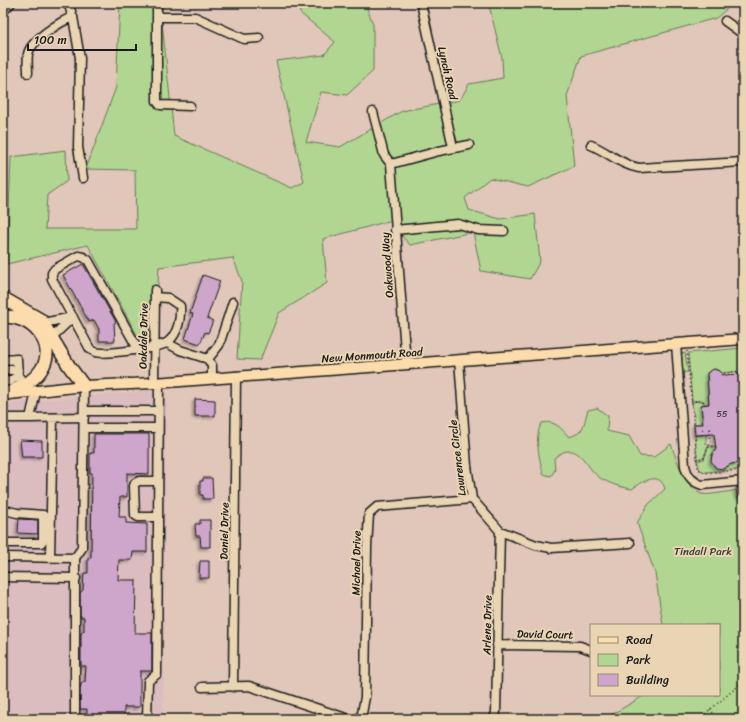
<svg xmlns="http://www.w3.org/2000/svg" width="746" height="722" font-family="Sriracha,sans-serif">
<defs>
<filter id="shadow"><feDropShadow dx="-2.5" dy="2.5" stdDeviation="1" flood-color="#0004"/></filter>
</defs>
<rect width="100%" height="100%" fill="#e1c6ba"/>
<filter id="ink" filterUnits="userSpaceOnUse"><feTurbulence type="fractalNoise" baseFrequency=".025" numOctaves="2"/><feDisplacementMap in="SourceGraphic" scale="8" xChannelSelector="R" yChannelSelector="G"/><feConvolveMatrix kernelMatrix="1 2 1 2 8 2 1 2 1" color-interpolation-filters="sRGB"/></filter>
<g filter="url(#ink)">
<path fill="#dbbcbf" d="M148,391H166L163,719H3V404Z"/>
<path fill="#b0d691" stroke="#667956" d="M120,3H160L174,136L292,188L304,182L276,61L324,55L335,42L300,13L298,3H365L373,24V71L347,95L321,92L306,142L340,147L402,111L460,100L469,84L503,78L502,58L489,5L486,3H734L716,18L581,56L567,96L574,166L528,187L490,178L465,198L469,210L500,219L535,214L540,261L530,279L481,271L473,232L410,245L389,221L323,239L327,283L279,313L260,360L237,359L242,281L233,258L159,267L154,345L141,342L88,245L7,264L11,157L66,150L67,181L47,195L45,229H136L135,170L86,169L116,87Z
M743,348V371L721,373L716,369L710,370L707,376L709,404H705L703,400L692,401L688,353Z
M685,353L688,372L682,373L680,354Z
M702,401L704,404L701,405L703,424H695L692,402Z
M597,408L608,416L607,431L629,436L640,456L654,457L671,444C676,458 686,490 702,494C709,496 735,490 743,489V719H604L645,695H719V625H663L655,573L637,523L648,505L665,489C660,470 642,482 632,489C620,487 610,484 600,478C585,468 579,437 554,458L555,470L551,476L543,474C540,459 533,436 542,423C555,420 561,428 569,437C586,432 583,424 588,410Z
M708,434L706,436V444H709V446L707,448L704,457L697,459L695,436Z
M715,446L716,450L711,458L715,467L724,469L731,464L743,462V469L705,472L700,470L697,461L704,459L708,448Z"/>
<path fill="#cea6cc" stroke="#1c1c1c" filter="url(#shadow)" d="M83,264L116,322L114,323L115,341H99V329L94,320L89,322L63,275Z
M203,275L220,281L207,318L213,321L208,333L205,332L200,344L185,339L193,314L190,313Z
M714,369L719,371L723,375L743,374V462L731,464L723,469L716,468L711,461L712,455L716,449L714,434L695,435L694,424H703L701,405L709,404L707,373Z
M195,399L215,400V416H195Z
M94,434H149V474L127,473V497H120L119,517H126V523L147,524V552H133L132,560H119L118,580H136L135,633H152V671H140V707H124V719H87V709H80V689L82,682H85L86,666H81V635L82,631H84V617H81L80,614V593L83,590L84,573H88V558H91L92,473H90V453H94Z
M20,440L42,441V457H22Z
M203,478H212L213,499H203V495H200V481H203Z
M743,487V496L737,497L736,488Z
M19,519L38,520V534L18,533Z
M200,520H210V547H201L200,536H196L195,524H200Z
M200,561H209V578H199Z"/>
<g fill="none" stroke-linecap="round" stroke-linejoin="round">
<g stroke="#1c1c1c" stroke-width="11">
<path id="minor" d="M68,3L73,17L80,58L78,147L83,178
M157,3V101L160,105L190,106
M421,3L453,147
M3,11L11,3
M157,17H195L244,39L259,38
M725,21L743,34
M28,73C28,67 27,60 28,54C31,40 61,21 73,17
M373,112L384,155L391,164
M591,145C608,152 621,165 639,168L743,162
M391,164L406,364
M391,164L439,151L469,145
M395,230L458,224L478,230L504,231
M43,323L73,317L52,337
M167,343L180,350L208,359L212,366V377
M676,344L685,466C687,475 692,482 702,485L743,481
M138,349L88,260L83,257L78,256L55,269L52,273V279L90,349C92,350 93,351 95,352C105,355 160,348 168,342C178,334 181,318 180,306L168,298L155,297
M208,359L219,345L233,302
M3,360L17,359L18,376L26,385
M459,360L467,466L472,499L500,531L536,545L551,548L630,543
M7,370H18
M3,382L10,381L18,376
M154,383L155,290
M84,411H158
M30,418L84,417
M3,420L8,418H30L36,392
M84,428H158
M157,517H138L135,515L134,486L135,483L139,481H157
M3,543H41L43,540V515L17,513L9,511
M3,557L75,558V719
M50,557L53,418
M75,558L82,548L84,386
M3,577L76,578
M497,645L580,646L591,650
M202,687L249,686L349,719
M233,687L236,376
M147,719L148,681L157,674L159,382
M361,719L365,697L367,547L369,514L377,507L472,499
M494,719L496,712L500,531"/>
</g>
<g stroke="#1c1c1c" stroke-width="13">
<path id="major" d="M9,394L84,386L154,383L743,339"/>
</g>
<g stroke="#1c1c1c" stroke-width="15">
<path id="highway" d="M3,298L41,320L69,366L84,386
M3,317C30,314 59,344 41,370C32,383 19,388 6,394"/>
</g>
<path stroke="#1c1c1c" stroke-width="1.5" stroke-dasharray="1 3" stroke-linecap="butt" d="M687,351L698,469L706,473L743,470
M721,375L723,373L743,371
M691,401H703L704,404
M709,429L710,446
M694,430L712,429
M696,460L704,458L708,447L715,446
M710,709L717,719
M699,719L737,687L743,680"/>
<use href="#minor" stroke="#e9d4b3" stroke-width="8"/>
<use href="#major" stroke="#fcdcac" stroke-width="10"/>
<use href="#highway" stroke="#fcdcac" stroke-width="12"/>
</g>
</g>
<g text-anchor="middle" stroke-width="4" stroke-linejoin="round" paint-order="stroke">
<g font-size="9" fill="#483e48">
<text x="722" y="417">55</text>
</g>
<g font-size="11" fill="#1c1c1c" stroke="#e9d4b3">
<text transform="translate(448 73) rotate(77)" y="4">Lynch Road</text>
<text transform="translate(387 265) rotate(-94)" y="4">Oakwood Way</text>
<text transform="translate(143 336) rotate(-89)" y="4">Oakdale Drive</text>
<text transform="translate(372 355) rotate(-4)" y="4">New Monmouth Road</text>
<text transform="translate(457 458) rotate(-97)" y="4">Lawrence Circle</text>
<text transform="translate(224 531) rotate(-89)" y="4">Daniel Drive</text>
<text transform="translate(356 563) rotate(-89)" y="4">Michael Drive</text>
<text transform="translate(487 625) rotate(-89)" y="4">Arlene Drive</text>
<text transform="translate(545 634) rotate(1)" y="4">David Court</text>
</g>
<g font-size="11" fill="#3a4133" stroke="#e9d4b3">
<text x="703" y="555">Tindall Park</text>
</g>
</g>
<rect width="746" height="722" fill="none" stroke="#e9d4b3" stroke-width="16"/>
<rect x="8" y="8" width="730" height="706" fill="none" stroke="#1c1c1c" stroke-width="1.5" filter="url(#ink)"/>
<rect x="590" y="624" width="130" height="72" fill="#e9d4b3" stroke="#978a77"/>
<rect x="598" y="637" width="20" height="6" fill="#fcdcac" stroke="#978a77"/>
<text x="626" y="644" font-size="12" fill="#1c1c1c">Road</text>
<rect x="598" y="654" width="20" height="12" fill="#b0d691" stroke="#978a77"/>
<text x="626" y="664" font-size="12" fill="#1c1c1c">Park</text>
<rect x="598" y="674" width="20" height="12" fill="#cea6cc" stroke="#978a77"/>
<text x="626" y="684" font-size="12" fill="#1c1c1c">Building</text>
<path d="M28 44v6h108v-6" fill="none" stroke="#1c1c1c" stroke-width="2"/>
<text x="34" y="44" font-size="12" fill="#1c1c1c" stroke="#e9d4b3" stroke-width="3" paint-order="stroke">100 m</text>
</svg>
